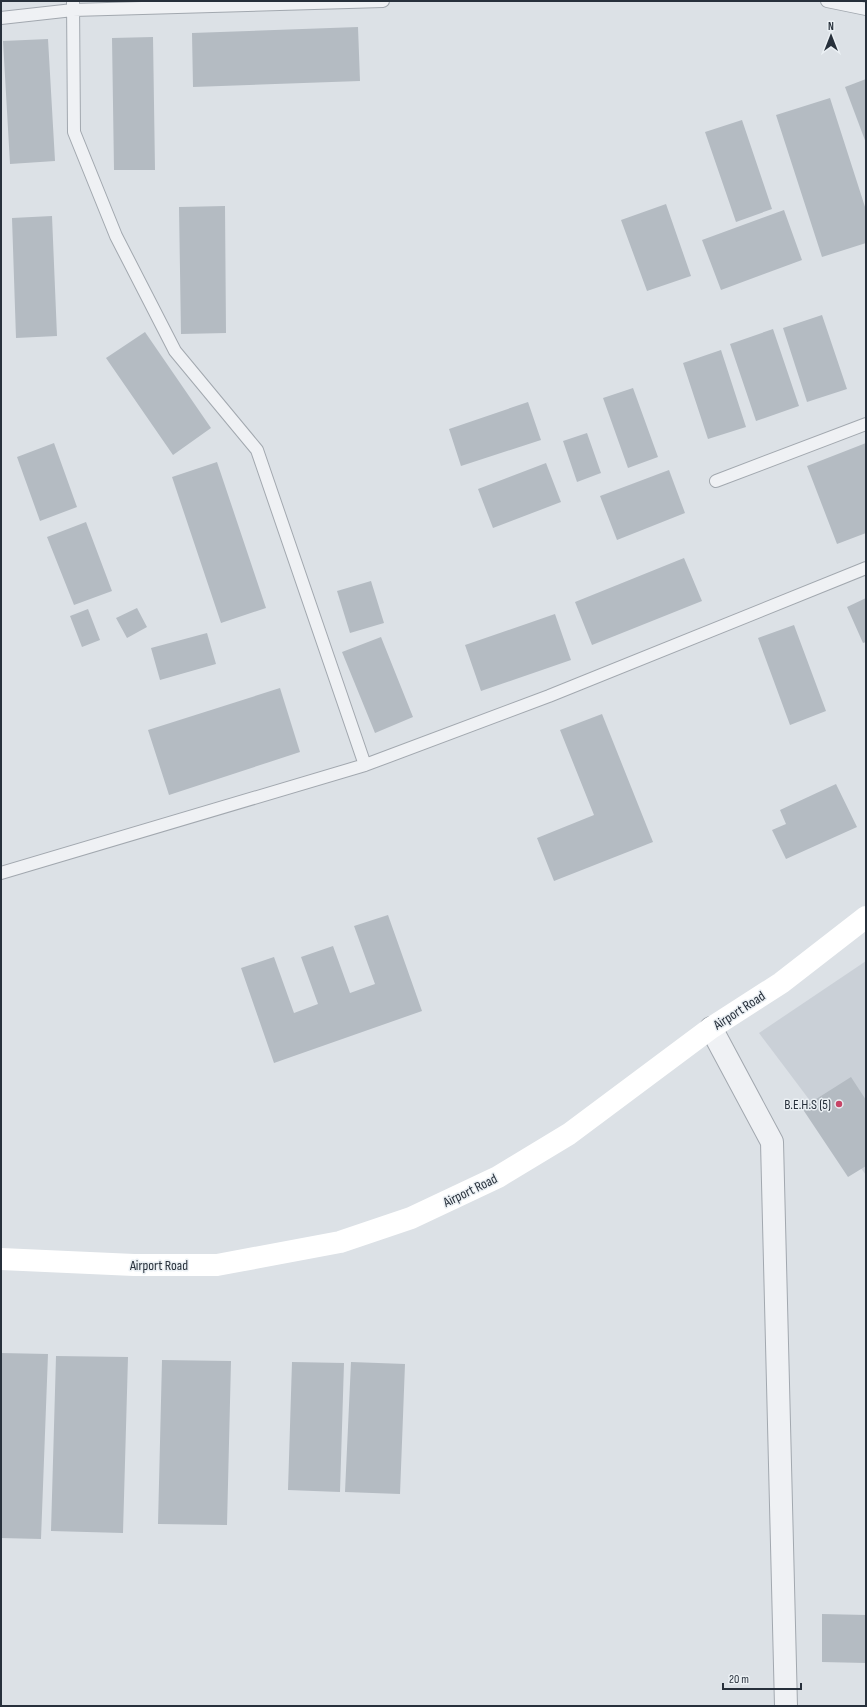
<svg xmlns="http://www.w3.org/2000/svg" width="867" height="1707" font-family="'Sofia Sans Condensed',sans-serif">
<rect width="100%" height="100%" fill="#dce1e6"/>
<path fill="#cad0d7" d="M866,961V1175L759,1033Z"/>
<path fill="#b4bbc2" d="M358,27L360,81L193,87L192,33Z
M153,37L155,170H114L112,38Z
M48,39L55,161L10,164L3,41Z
M866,79V143L845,87Z
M830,98L866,210V243L822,257L776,115Z
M742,120L772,209L736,222L705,132Z
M666,204L691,276L647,291L621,220Z
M225,206L226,333L181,334L179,207Z
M784,210L802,260L721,290L702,240Z
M52,216L57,336L16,338L12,218Z
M822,315L847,389L807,402L783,328Z
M773,329L799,406L756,421L730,344Z
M145,332L211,428L173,455L106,358Z
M721,350L746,427L708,439L683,363Z
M633,388L658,457L628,468L603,398Z
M528,402L541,440L461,466L449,429Z
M587,433L601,473L577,482L563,441Z
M54,443L77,507L40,521L17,457Z
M866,443V533L837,544L807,466Z
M217,462L266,608L221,623L172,477Z
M546,463L561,502L493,528L478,489Z
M669,470L685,513L617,540L600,496Z
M86,522L112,591L74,605L47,537Z
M684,558L702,601L592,645L575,602Z
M371,581L384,623L350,633L337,591Z
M866,598V642L863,643L847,607Z
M137,608L147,627L127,638L116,618Z
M88,609L100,640L82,647L70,616Z
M555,614L571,660L481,691L465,645Z
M794,625L826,711L790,725L758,638Z
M207,633L216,664L160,680L151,648Z
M381,637L413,717L375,733L342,652Z
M280,688L300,752L169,795L148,730Z
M602,714L653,842L554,881L537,838L594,815L560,730Z
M836,784L857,827L786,859L772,830L786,824L780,810Z
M388,915L422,1011L274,1063L241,968L274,957L294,1013L318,1004L301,957L333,946L350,993L375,984L354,926Z
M851,1077L866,1100V1166L848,1177L802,1108Z
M1,1353L48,1354L41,1539L1,1538Z
M56,1356L128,1357L123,1533L51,1531Z
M162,1360L231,1361L227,1525L158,1524Z
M292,1362L344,1363L340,1492L288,1490Z
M351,1362L405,1364L400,1494L345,1492Z
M822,1614L866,1615V1663L822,1662Z"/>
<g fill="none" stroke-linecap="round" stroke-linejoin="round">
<g stroke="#a2a8af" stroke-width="14">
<path id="lane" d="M73,1L74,132L116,236L175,351L257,450L365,765
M827,1L866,9
M1,18L73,10L383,1
M716,481L866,424
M1,873L365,765L549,696L866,568"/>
</g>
<g stroke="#a2a8af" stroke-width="24">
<path id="street" d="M711,1028L772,1142L786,1706"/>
</g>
<use href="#lane" stroke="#eff1f4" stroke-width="12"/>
<use href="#street" stroke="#eff1f4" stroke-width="22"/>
<path stroke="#fff" stroke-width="22" d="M1,1259L134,1265H217L340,1242L411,1218L498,1177L569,1134L711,1028L781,983L866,917"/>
</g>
<circle fill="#c74567" stroke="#ebf0f4" stroke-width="1.5" cx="839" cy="1104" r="4"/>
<g text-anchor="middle" stroke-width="3" stroke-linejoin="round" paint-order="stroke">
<g font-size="14" fill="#27303b" stroke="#ebf0f4">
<text transform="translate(739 1010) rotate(-33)" y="5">Airport Road</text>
<text transform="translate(470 1190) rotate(-26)" y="5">Airport Road</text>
<text x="159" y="1270">Airport Road</text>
</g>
<g font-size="14" fill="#27303b" stroke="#ebf0f4" text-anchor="end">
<text x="831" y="1109">B.E.H.S (5)</text>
</g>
</g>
<rect width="867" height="1707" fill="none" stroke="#27303b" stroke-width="4"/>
<g transform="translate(831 36)" stroke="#ebf0f4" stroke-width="3" paint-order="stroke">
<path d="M0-3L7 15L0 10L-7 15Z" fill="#27303b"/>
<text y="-6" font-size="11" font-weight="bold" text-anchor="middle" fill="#27303b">N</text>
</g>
<path d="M723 1683v6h78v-6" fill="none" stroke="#27303b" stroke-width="2"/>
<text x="729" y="1683" font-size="12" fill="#27303b" stroke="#ebf0f4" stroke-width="3" paint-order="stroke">20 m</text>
</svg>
